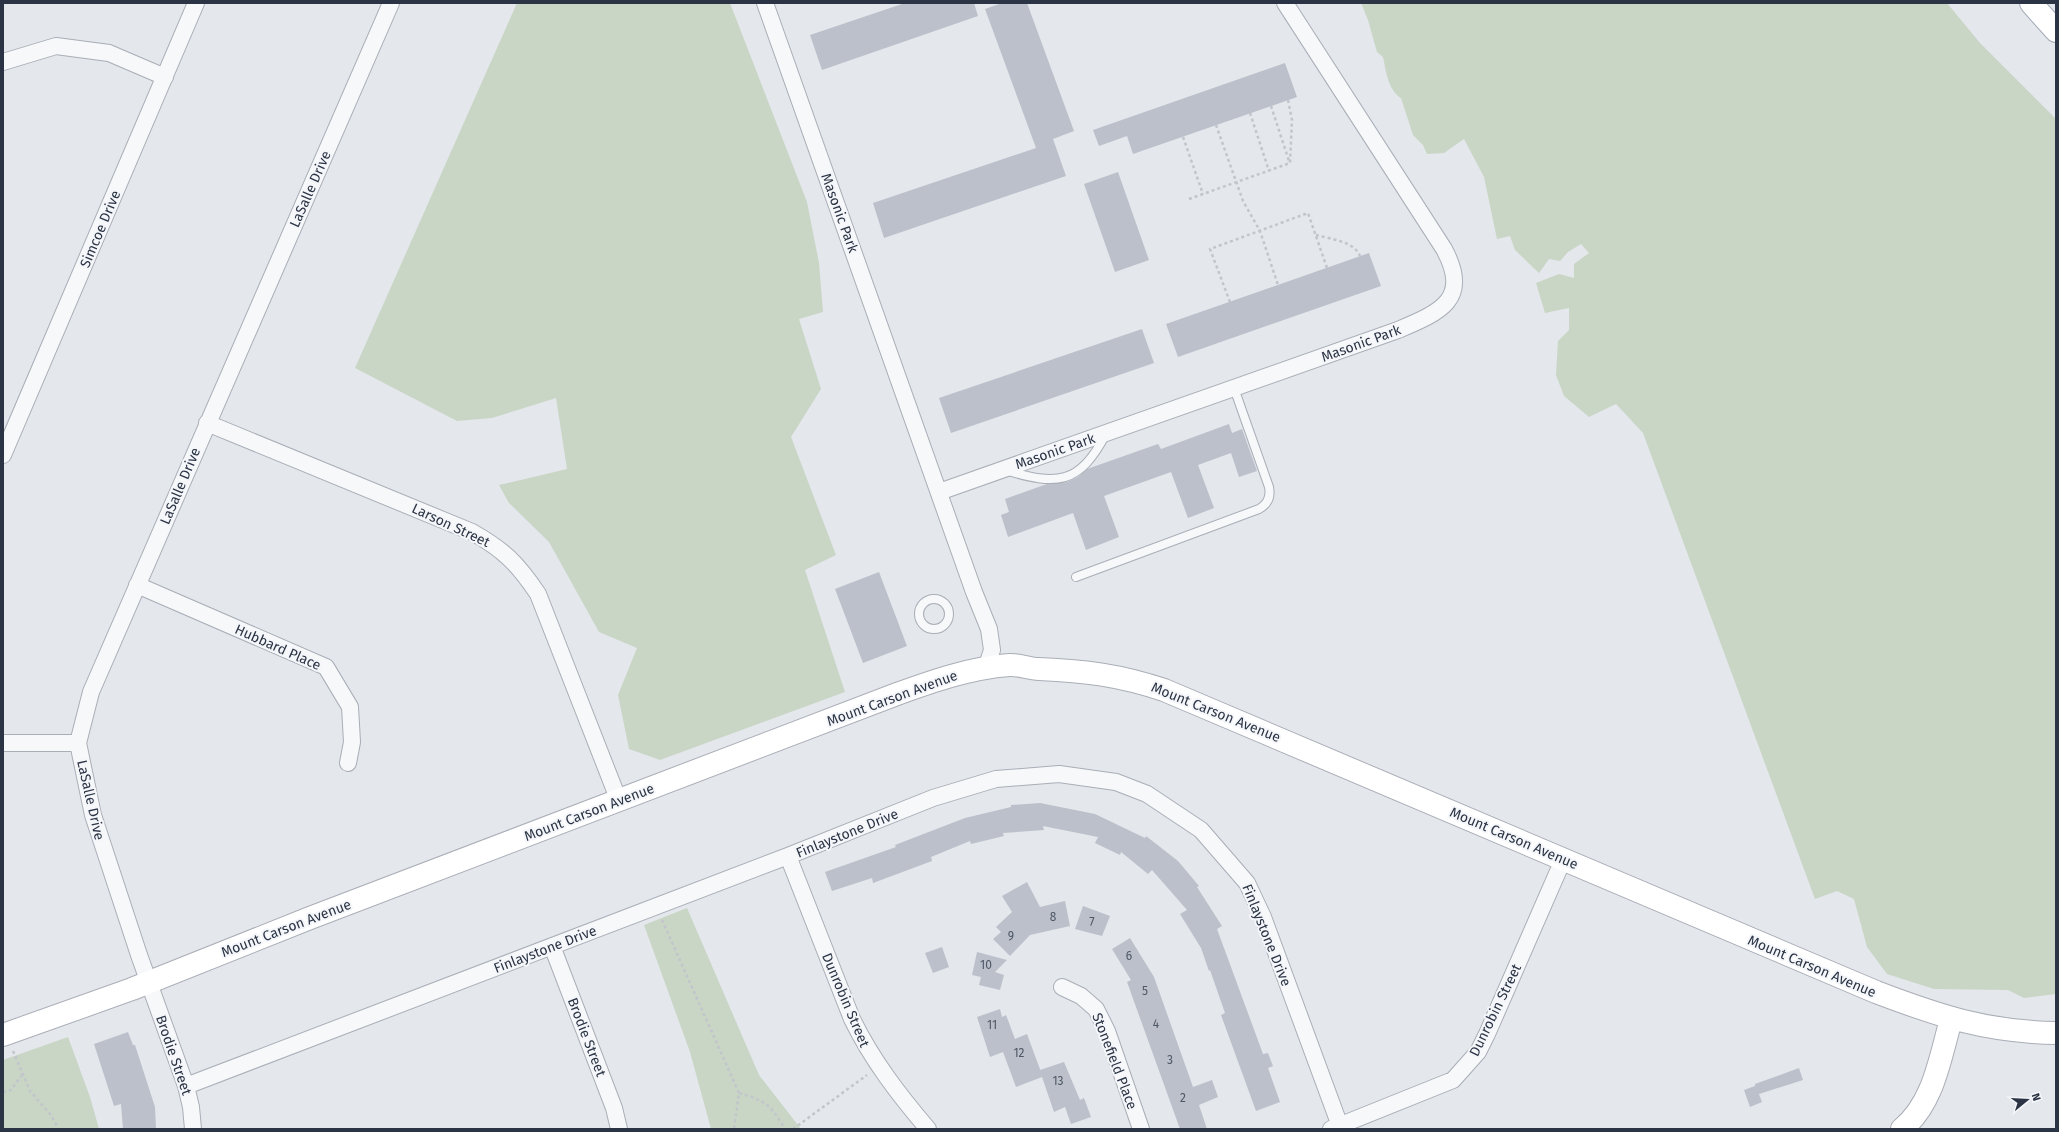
<svg xmlns="http://www.w3.org/2000/svg" width="2059" height="1132" font-family="'Fira Sans',sans-serif">
<rect width="100%" height="100%" fill="#e4e7ec"/>
<path fill="#c9d6c5" d="M517,3H730L807,202L819,263L823,312L799,319L821,389L791,437L836,555L805,570L845,692L660,760L629,749L618,695L637,648L599,632L549,542L509,503L499,485L567,469L556,398L492,418L457,421L355,368Z
M1361,3H1947L1980,43L2056,119V994L2024,998L2008,990L1934,989L1887,974L1867,947L1854,899L1837,891L1815,899L1643,433L1616,404L1589,417L1564,396L1556,375L1558,341L1569,330V308L1545,313L1536,283L1559,274L1574,278V264L1589,253L1581,244L1568,252L1560,261L1549,259L1539,273L1515,250L1510,236L1497,239L1484,177L1464,139L1444,153L1427,154L1423,145L1413,135L1401,98C1388,90 1386,71 1383,57L1377,52L1368,20Z
M687,908L759,1075L801,1129H711L690,1052L644,925Z
M68,1037L90,1097L99,1129H3V1060Z"/>
<path fill="#bbc0ca" d="M905,3H974L978,16L822,70L810,35Z
M1002,3H1027L1074,131L1053,139L1066,176L884,238L873,203L1036,148L985,9Z
M1285,63L1297,97L1133,154L1127,136L1099,146L1093,130Z
M1118,172L1149,260L1115,272L1084,184Z
M1369,253L1381,286L1178,357L1166,324Z
M1142,329L1154,363L951,433L939,398Z
M1229,424L1232,433L1242,429L1257,471L1239,477L1231,453L1198,465L1214,508L1188,518L1171,472L1104,496L1119,537L1086,550L1073,513L1008,537L1001,515L1009,512L1005,499L1047,484L1067,482L1078,477L1087,469L1158,444L1161,449Z
M879,572L907,646L863,663L835,589Z
M1040,803L1095,814L1145,838L1146,836L1178,861L1199,886L1197,887L1222,926L1217,929L1263,1054L1268,1053L1273,1066L1268,1068L1280,1102L1256,1111L1221,1015L1225,1013L1210,970L1209,971L1201,948L1180,914L1187,910L1152,870L1148,874L1121,852L1120,855L1095,843L1098,837L1043,826L1044,830L1003,833L1004,836L971,844L970,841L931,857L932,861L873,883L872,878L832,891L825,872L896,847L895,845L965,818L1011,807V805Z
M1027,882L1040,907L1065,901L1070,926L1030,935L1010,956L993,939L1001,932L996,927L1012,912L1002,896Z
M1083,906L1110,916L1102,936L1075,929Z
M1130,938L1154,977L1193,1087L1212,1080L1218,1097L1199,1105L1207,1129H1180L1127,982L1131,980L1112,949Z
M942,947L949,967L933,973L925,953Z
M977,952L1007,960L995,972L1004,975L1000,990L979,985L981,977L972,975Z
M1000,1009L1002,1017L1006,1015L1015,1039L1027,1034L1041,1072L1040,1070L1064,1062L1080,1100L1084,1098L1091,1117L1071,1124L1065,1107L1054,1112L1042,1077L1016,1087L1003,1052L990,1057L977,1017Z
M128,1032L133,1045H135L155,1107L156,1129H123L121,1104L114,1106L94,1044Z
M1799,1068L1803,1080L1759,1094L1762,1102L1750,1107L1744,1090L1755,1086V1084Z"/>
<g fill="none" stroke-linecap="round" stroke-linejoin="round">
<g stroke="#a9aeb7" stroke-width="10">
<path id="lane" d="M1005,470C1057,486 1079,485 1106,434
M1076,577L1259,509C1268,504 1271,497 1269,487L1234,388
M919 614a15 15 0 1 1 30 0a15 15 0 1 1-30 0Z"/>
</g>
<g stroke="#a9aeb7" stroke-width="18">
<path id="street" d="M765,3L974,592L989,629L992,650L986,668
M3,62L56,46L109,53L165,77
M207,423L472,532C504,550 517,563 538,594L619,801
M3,455L196,3
M939,492L1398,330C1441,312 1471,299 1444,249L1285,3
M137,585L326,667L350,707L352,742L348,763
M3,743H78
M788,856L852,1019C872,1060 899,1095 928,1129
M552,946L614,1108L619,1129
M1062,987L1081,996L1096,1009L1107,1031L1141,1129
M186,1086L788,856L933,798L996,779L1059,774L1116,782L1147,794L1201,830L1247,883L1263,917L1340,1126
M193,1129L191,1107L186,1086L139,955L93,815L78,743L91,692L391,3
M1331,1129L1453,1080L1478,1052L1487,1034L1563,860"/>
</g>
<g stroke="#a9aeb7" stroke-width="24">
<path id="secondary" d="M3,1035L132,989L310,918L897,694C933,681 970,668 1009,665C1018,664 1029,669 1039,669C1085,671 1119,675 1164,690L1876,992C1939,1016 1987,1032 2056,1033
M1902,1129C1934,1103 1940,1057 1951,1020"/>
</g>
<g stroke="#a3abb8" stroke-width="24">
<path id="primary" d="M2031,3L2056,31"/>
</g>
<path stroke="#c2c5cb" stroke-width="2.5" stroke-dasharray="3 3" stroke-linecap="butt" d="M1288,100L1292,120L1290,163
M1271,106L1289,161
M1250,113L1269,171
M1216,125L1243,201L1260,231L1278,285
M1183,137L1203,194
M1189,199L1290,163
M1316,235C1330,239 1354,241 1360,256
M1230,302L1210,249L1308,213L1327,268
M662,920L739,1093L734,1129
M13,1051L30,1091L50,1114L59,1129
M3,1092L11,1090L22,1075
M739,1093C766,1101 771,1105 785,1129
M793,1129L867,1075"/>
<use href="#lane" stroke="#f7f8fa" stroke-width="8"/>
<use href="#street" stroke="#f7f8fa" stroke-width="16"/>
<use href="#secondary" stroke="#fff" stroke-width="22"/>
<use href="#primary" stroke="#fff" stroke-width="22"/>
</g>
<g text-anchor="middle" stroke-width="4" stroke-linejoin="round" paint-order="stroke">
<g font-size="12" fill="#4f5766">
<text x="1053" y="921">8</text>
<text x="1092" y="926">7</text>
<text x="1011" y="940">9</text>
<text x="1129" y="960">6</text>
<text x="986" y="969">10</text>
<text x="1145" y="995">5</text>
<text x="1156" y="1028">4</text>
<text x="992" y="1029">11</text>
<text x="1019" y="1057">12</text>
<text x="1170" y="1064">3</text>
<text x="1058" y="1085">13</text>
<text x="1183" y="1102">2</text>
</g>
<g font-size="14" fill="#2b3445" stroke="#f4f6f9">
<text transform="translate(310 189) rotate(-66)" y="5">LaSalle Drive</text>
<text transform="translate(840 213) rotate(70)" y="5">Masonic Park</text>
<text transform="translate(100 229) rotate(-67)" y="5">Simcoe Drive</text>
<text transform="translate(1361 343) rotate(-20)" y="5">Masonic Park</text>
<text transform="translate(1055 451) rotate(-19)" y="5">Masonic Park</text>
<text transform="translate(180 486) rotate(-67)" y="5">LaSalle Drive</text>
<text transform="translate(451 525) rotate(25)" y="5">Larson Street</text>
<text transform="translate(278 647) rotate(24)" y="5">Hubbard Place</text>
<text transform="translate(892 698) rotate(-20)" y="5">Mount Carson Avenue</text>
<text transform="translate(1216 712) rotate(22)" y="5">Mount Carson Avenue</text>
<text transform="translate(91 800) rotate(77)" y="5">LaSalle Drive</text>
<text transform="translate(589 812) rotate(-21)" y="5">Mount Carson Avenue</text>
<text transform="translate(847 833) rotate(-22)" y="5">Finlaystone Drive</text>
<text transform="translate(1514 838) rotate(23)" y="5">Mount Carson Avenue</text>
<text transform="translate(286 928) rotate(-21)" y="5">Mount Carson Avenue</text>
<text transform="translate(1267 935) rotate(68)" y="5">Finlaystone Drive</text>
<text transform="translate(545 949) rotate(-21)" y="5">Finlaystone Drive</text>
<text transform="translate(1812 966) rotate(23)" y="5">Mount Carson Avenue</text>
<text transform="translate(846 1000) rotate(67)" y="5">Dunrobin Street</text>
<text transform="translate(1495 1010) rotate(-64)" y="5">Dunrobin Street</text>
<text transform="translate(587 1037) rotate(69)" y="5">Brodie Street</text>
<text transform="translate(174 1055) rotate(71)" y="5">Brodie Street</text>
<text transform="translate(1115 1061) rotate(69)" y="5">Stonefield Place</text>
</g>
</g>
<rect width="2059" height="1132" fill="none" stroke="#2b3445" stroke-width="8"/>
<g transform="translate(2027 1100) rotate(72)" stroke="#f4f6f9" stroke-width="3" paint-order="stroke">
<path d="M0-3L7 15L0 10L-7 15Z" fill="#2b3445"/>
<text y="-6" font-size="11" font-weight="bold" text-anchor="middle" fill="#2b3445">N</text>
</g>
</svg>
